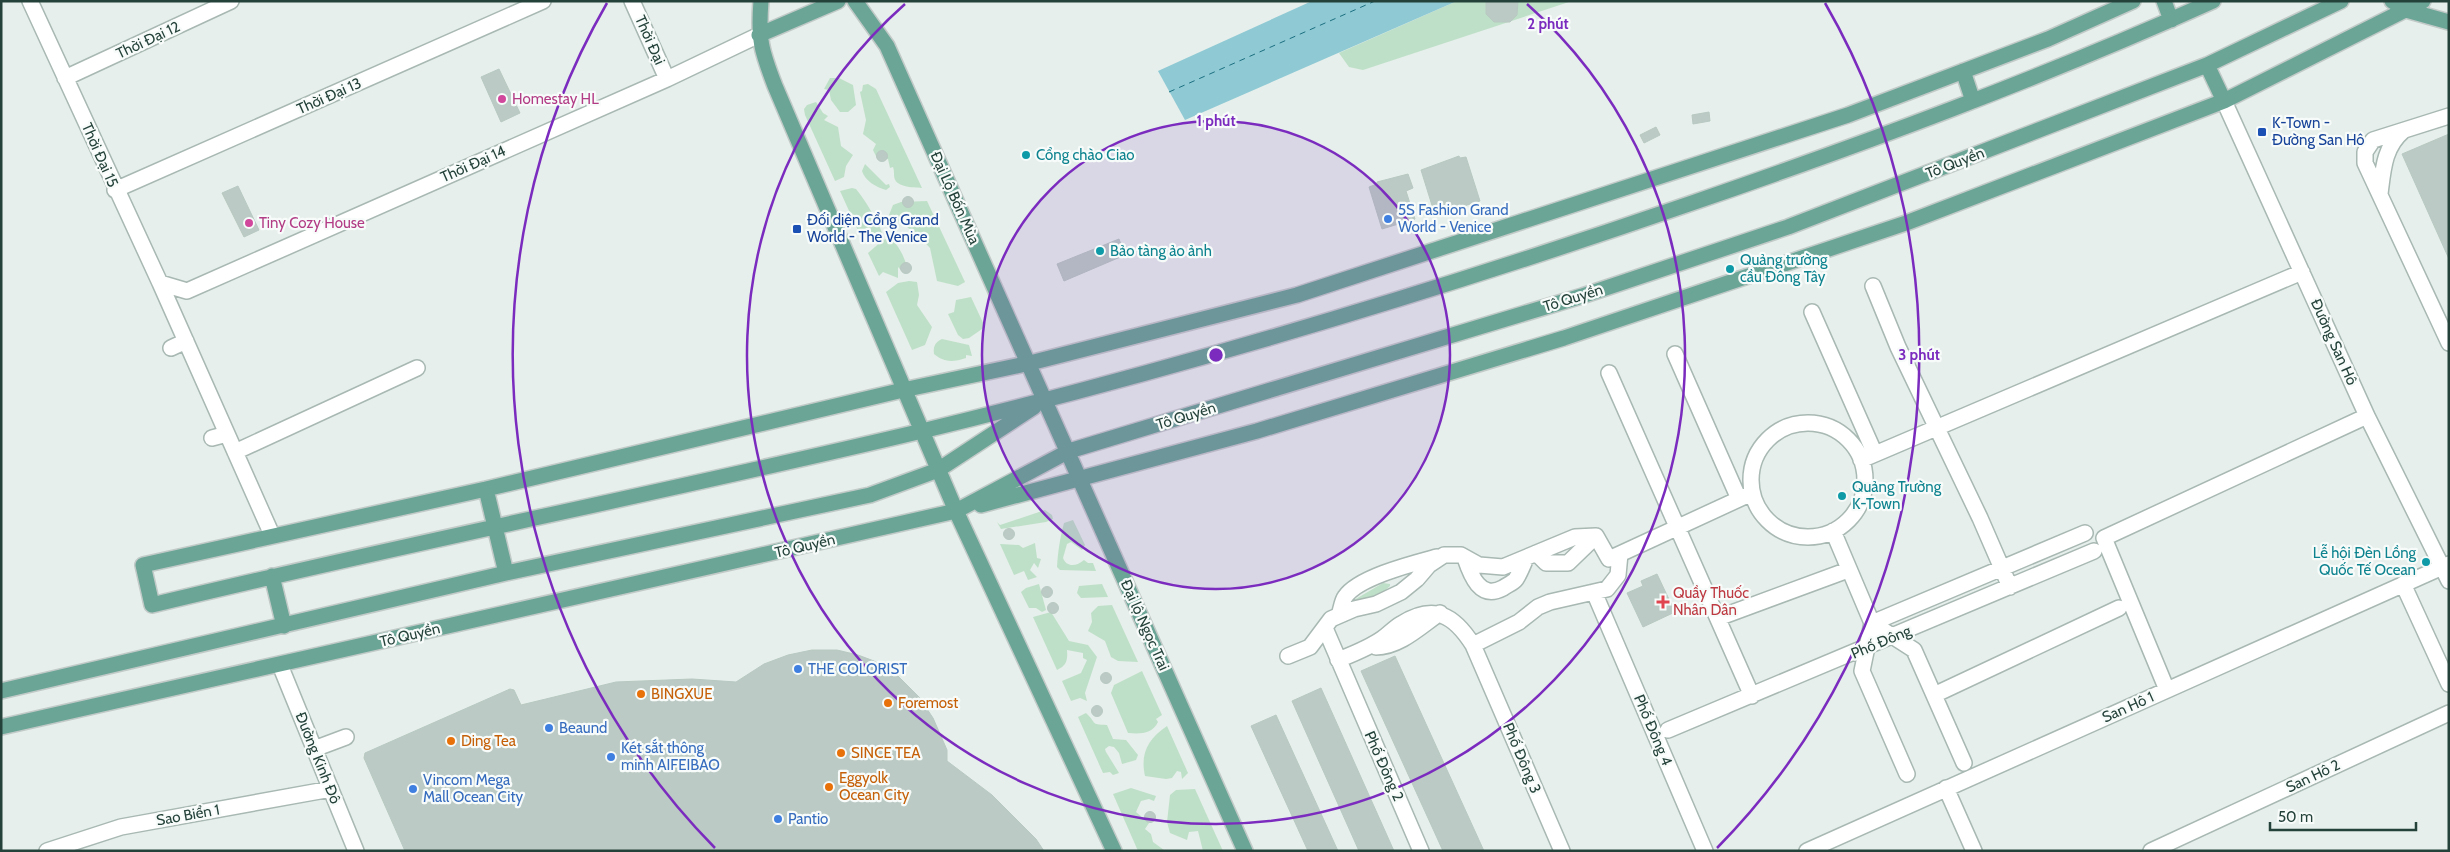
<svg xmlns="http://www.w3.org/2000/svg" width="2450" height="852" font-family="Cabin,sans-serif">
<rect width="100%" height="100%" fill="#e6efeb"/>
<path fill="#bfe0c8" d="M1457,1H1572L1363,70L1349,67L1339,53Z
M830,78H839L853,85L856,105L848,112H840L831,100L829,90L824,89Z
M868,84L876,89L922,188C913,187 894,188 894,175C894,172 894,170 893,167L890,168L888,159L878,160L873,150L876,144L863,134L866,120L860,92L862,91L863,85Z
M816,102L823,113L828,116L824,120L838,127L841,146L853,155L846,166L844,177L835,181L805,115L804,109L807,105Z
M865,164L886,185L889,184L890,187L886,190C876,187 865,181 862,171Z
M852,188L856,189C865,200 878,221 882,233L861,237L840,191Z
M927,201L965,282L958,286L937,281L930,248L917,234L889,215L893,205L901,202Z
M890,238C898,244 906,259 907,269L902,271L898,267V278L883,272L879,276L868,253L883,240Z
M909,281L917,282L919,295L917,305L932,327L925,345L912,350L886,292L898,283Z
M971,297L985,327L969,338L963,339L958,335L948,314L954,312L956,300Z
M942,339L969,345L972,356L966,355V358C953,362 945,363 934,354C933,347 935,342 942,339Z
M1045,510L1052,515L1053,519L1046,522L1001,529L997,522L1000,525Z
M1073,520L1085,545L1082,550L1071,542L1067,544L1063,558C1067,568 1077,566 1084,560L1088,563H1093L1096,571L1060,570L1057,567C1058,551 1060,538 1064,523Z
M1035,543L1037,558L1041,559L1038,568L1034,563L1030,570L1037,577L1028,580L1024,571L1014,575L1000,544L1019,545L1023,548Z
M1383,583L1390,584V586L1377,598L1355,602L1354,600Z
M1039,584L1046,610L1042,612L1036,608H1029L1021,592L1026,588Z
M1102,584L1108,597L1081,598L1077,593L1079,586Z
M1112,605L1138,662L1118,661L1111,657L1105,641L1088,631L1092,622L1091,613L1098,606Z
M1051,612L1069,641L1088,645L1097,657L1085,693L1087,701L1080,698L1071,701L1062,681L1081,673L1087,660L1083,658V653L1067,650C1068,661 1066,666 1057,670L1033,617Z
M1142,671L1162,715L1156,719L1158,722C1152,734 1141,734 1128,733L1111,693L1114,685Z
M1086,713C1098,724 1089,724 1107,725L1113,739L1126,740L1138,755L1136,760L1122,764L1119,753L1114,747L1109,746L1105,749L1106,752L1119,773L1113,775L1110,772L1103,773L1078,717Z
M1167,726L1188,773L1182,779L1181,772L1177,771L1172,778L1166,779L1145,776C1140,753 1148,739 1167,726Z
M1131,788L1156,796L1154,801L1149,799L1141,801L1136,812L1149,823L1145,829L1151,834L1153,842L1164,850L1179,851H1138L1113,794Z
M1195,789L1223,851H1203L1198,831L1189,832L1187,840L1170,833L1167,822L1170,795L1176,790Z"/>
<path fill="#8ec9d4" d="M1312,1H1457L1185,120L1158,71Z"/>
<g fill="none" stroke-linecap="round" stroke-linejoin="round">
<path stroke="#1c6f80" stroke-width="1" stroke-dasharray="6 5" stroke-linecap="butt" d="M1169,92L1375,1"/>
</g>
<path fill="#bbcac4" stroke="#b8c9c2" d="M1486,1H1518L1517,15L1510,22H1494L1486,14Z
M499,69L520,113L501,122L481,77Z
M1709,112L1710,121L1693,124L1692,115Z
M1656,127L1660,135L1644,143L1640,135Z
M2449,134V259L2402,154Z
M876.5 156a5.5 5.5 0 1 1 11 0a5.5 5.5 0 1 1-11 0Z
M1459,156L1460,158L1466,157L1480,201L1435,215L1421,170Z
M1408,174L1413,188L1406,191L1415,219L1382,229L1369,187L1377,184V182Z
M238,186L259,230L244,237L222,193Z
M902.5 202a5.5 5.5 0 1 1 11 0a5.5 5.5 0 1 1-11 0Z
M1119,239L1125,255L1064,281L1057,264Z
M900.5 268a5.5 5.5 0 1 1 11 0a5.5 5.5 0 1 1-11 0Z
M1003.5 534a5.5 5.5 0 1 1 11 0a5.5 5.5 0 1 1-11 0Z
M1657,574L1675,612L1643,627L1627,593L1643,586L1641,581Z
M1041.5 592a5.5 5.5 0 1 1 11 0a5.5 5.5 0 1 1-11 0Z
M1047.5 608a5.5 5.5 0 1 1 11 0a5.5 5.5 0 1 1-11 0Z
M812,650H837L858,655L874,661L895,673L919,697L933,718L947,750V761L992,795L1036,839L1044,851H405L364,758L365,753L510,689L514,690L521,705L616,682L692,679L736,682L764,664L788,655Z
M1395,656L1484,851H1443L1361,671Z
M1100.5 678a5.5 5.5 0 1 1 11 0a5.5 5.5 0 1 1-11 0Z
M1321,688L1394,851H1359L1292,701Z
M1091.5 711a5.5 5.5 0 1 1 11 0a5.5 5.5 0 1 1-11 0Z
M1276,715L1338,851H1308L1251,726Z
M1144.5 817a5.5 5.5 0 1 1 11 0a5.5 5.5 0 1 1-11 0Z"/>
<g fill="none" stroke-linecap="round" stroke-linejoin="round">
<g stroke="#a8b8b2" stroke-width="18">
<path id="minor" d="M30,1L160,283L187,291L667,79L759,35
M632,1L667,79
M65,78L231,1
M2224,101L2367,416L2449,581
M2449,116L2373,140L2365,152V163L2449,343
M115,190L543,1
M2380,194C2383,170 2384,147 2403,131
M160,283L272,535
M1873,286L1898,347L1980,518L2010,587
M1812,312L1875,454
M171,348L186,341
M1675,354L1739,499
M1609,373L1752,696
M1751 480a57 57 0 1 1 114 0a57 57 0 1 1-114 0Z
M212,438L227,434
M235,452L417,368
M1861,460L2302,272
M1833,531L1872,623L2085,533
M1536,553L1546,563H1568L1596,536
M1465,558C1471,576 1480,600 1503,588C1507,585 1513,583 1516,579C1520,573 1523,565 1526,558
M2403,584L2449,684
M1594,592L1705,851
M1339,615C1341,610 1342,601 1345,597C1358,577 1415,563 1437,557
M1718,618L1848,570
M1325,628L1421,851
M1473,645L1562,851
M1376,647C1400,647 1422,625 1440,613
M1288,656L1310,647L1331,619L1354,609L1376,604L1401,592L1417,579L1429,565L1444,555H1461L1479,565L1503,567L1575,537L1596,536L1609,559L1752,493
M1338,660C1353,654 1369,648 1383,638C1389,634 1394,628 1401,624C1434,603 1454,615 1473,645L1519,622L1538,607L1550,602L1607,589L1618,575L1620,554
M280,665L356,851
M2167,690L2104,538L2367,416
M1934,695L2119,608
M1668,730L2094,551
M314,749L346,737
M1907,774L1862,671L1872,623L1914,650L1964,763
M1946,788L1974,851
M47,851L121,827L331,789
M1807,851L2449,564
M2151,851L2449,713"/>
</g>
<g stroke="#c2cac8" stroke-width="18">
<path id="major" d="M761,1C758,39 761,50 775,86L956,511L1114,851
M855,1L887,46L1245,851
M2133,1L2048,39L1848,115L1297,295L1030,363L903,390L486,489L143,565L152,605C408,543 666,492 922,431C1181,368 1437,291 1689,204C1866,143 2042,78 2213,1
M2164,1L2171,20
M2392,1L2406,10L2449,22
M759,35L838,1
M2207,65L2224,101
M1963,71L1973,101
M486,489L506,573
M981,505L1257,431L1564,338L1906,223L2224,101L2423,1
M272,576L284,626
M1,691L506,573L870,495L938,470L1034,407
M1,727L956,511L1069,451L1582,296L1788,227L2207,65L2341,1"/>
</g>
<use href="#minor" stroke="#fff" stroke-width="15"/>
<use href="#major" stroke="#6aa596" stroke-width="15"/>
</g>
<circle cx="1216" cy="355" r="234" fill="#7b2cbf" fill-opacity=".12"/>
<g fill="none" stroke="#7b2cbf" stroke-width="2.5">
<circle cx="1216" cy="355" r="234"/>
<path d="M1527 4A469 469 0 1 1 905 4"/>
<path d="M715 848A703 703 0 0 1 607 3M1825 3A703 703 0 0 1 1717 848"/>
</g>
<g fill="#d1479c" stroke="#f7fbf9" stroke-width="2">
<circle cx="502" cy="99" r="5"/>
<circle cx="249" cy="223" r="5"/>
</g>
<g fill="#1a4fb4" stroke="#f7fbf9" stroke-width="2">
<rect x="2257" y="127" width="10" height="10" rx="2.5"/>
<rect x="792" y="224" width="10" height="10" rx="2.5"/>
</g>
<g fill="#0f9aa8" stroke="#f7fbf9" stroke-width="2">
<circle cx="1026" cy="155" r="5"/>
<circle cx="1100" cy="251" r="5"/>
<circle cx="1730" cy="269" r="5"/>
<circle cx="1842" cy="496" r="5"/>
<circle cx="2426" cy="562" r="5"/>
</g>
<g fill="#3f7fe0" stroke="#f7fbf9" stroke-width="2">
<circle cx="1388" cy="219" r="5"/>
<circle cx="798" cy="669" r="5"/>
<circle cx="549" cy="728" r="5"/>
<circle cx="611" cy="757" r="5"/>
<circle cx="413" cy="789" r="5"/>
<circle cx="778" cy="819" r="5"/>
</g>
<path fill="#e0444e" stroke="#f7fbf9" stroke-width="2" d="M1660.5 594.5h5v5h5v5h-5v5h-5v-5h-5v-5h5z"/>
<g fill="#e8710a" stroke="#f7fbf9" stroke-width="2">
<circle cx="641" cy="694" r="5"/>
<circle cx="888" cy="703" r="5"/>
<circle cx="451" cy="741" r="5"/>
<circle cx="841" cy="753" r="5"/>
<circle cx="829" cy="787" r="5"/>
</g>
<g text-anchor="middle" stroke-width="4.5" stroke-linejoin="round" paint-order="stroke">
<g font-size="15" fill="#24423a" stroke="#f7fbf9">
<text transform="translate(148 40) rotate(-25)" y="5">Thời Đại 12</text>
<text transform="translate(650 40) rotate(66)" y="5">Thời Đại</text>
<text transform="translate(329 96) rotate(-24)" y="5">Thời Đại 13</text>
<text transform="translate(100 155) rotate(66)" y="5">Thời Đại 15</text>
<text transform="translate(1955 163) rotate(-21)" y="5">Tô Quyền</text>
<text transform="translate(473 164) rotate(-24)" y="5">Thời Đại 14</text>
<text transform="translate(955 198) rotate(66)" y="5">Đại Lộ Bốn Mùa</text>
<text transform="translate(1573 298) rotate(-17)" y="5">Tô Quyền</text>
<text transform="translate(2334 342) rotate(66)" y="5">Đường San Hô</text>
<text transform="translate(1186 416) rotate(-17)" y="5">Tô Quyền</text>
<text transform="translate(805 546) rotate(-13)" y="5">Tô Quyền</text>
<text transform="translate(1145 625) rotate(66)" y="5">Đại lộ Ngọc Trai</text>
<text transform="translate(410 635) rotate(-13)" y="5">Tô Quyền</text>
<text transform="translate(1881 642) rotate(-23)" y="5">Phố Đông</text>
<text transform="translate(2128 707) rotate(-24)" y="5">San Hô 1</text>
<text transform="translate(1653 730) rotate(67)" y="5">Phố Đông 4</text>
<text transform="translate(318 758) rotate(68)" y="5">Đường Kinh Đô</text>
<text transform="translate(1522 758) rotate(67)" y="5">Phố Đông 3</text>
<text transform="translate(1384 766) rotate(66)" y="5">Phố Đông 2</text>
<text transform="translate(2313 776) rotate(-25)" y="5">San Hô 2</text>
<text transform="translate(188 815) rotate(-10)" y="5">Sao Biển 1</text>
</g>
<g font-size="15" fill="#b23c85" stroke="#f7fbf9" text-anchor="start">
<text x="512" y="104">Homestay HL</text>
<text x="259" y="228">Tiny Cozy House</text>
</g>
<g font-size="15" fill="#164399" stroke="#f7fbf9" text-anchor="start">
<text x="2272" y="128">K-Town -<tspan x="2272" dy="17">Đường San Hô</tspan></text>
<text x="807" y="225">Đối diện Cổng Grand<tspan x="807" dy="17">World - The Venice</tspan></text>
</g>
<g font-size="15" fill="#0d838f" stroke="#f7fbf9" text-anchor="start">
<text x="1036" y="160">Cổng chào Ciao</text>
<text x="1110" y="256">Bảo tàng ảo ảnh</text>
<text x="1740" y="265">Quảng trường<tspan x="1740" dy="17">cầu Đông Tây</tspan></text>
<text x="1852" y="492">Quảng Trường<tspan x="1852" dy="17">K-Town</tspan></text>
<text x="2416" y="558" text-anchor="end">Lễ hội Đèn Lồng<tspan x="2416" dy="17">Quốc Tế Ocean</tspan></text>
</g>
<g font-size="15" fill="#366cbe" stroke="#f7fbf9" text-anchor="start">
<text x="1398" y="215">5S Fashion Grand<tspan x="1398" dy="17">World - Venice</tspan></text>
<text x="808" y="674">THE COLORIST</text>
<text x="559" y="733">Beaund</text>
<text x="621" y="753">Két sắt thông<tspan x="621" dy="17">minh AIFEIBAO</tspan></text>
<text x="423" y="785">Vincom Mega<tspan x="423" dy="17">Mall Ocean City</tspan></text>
<text x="788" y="824">Pantio</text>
</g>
<g font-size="15" fill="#be3a42" stroke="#f7fbf9" text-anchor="start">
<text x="1673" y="598">Quầy Thuốc<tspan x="1673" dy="17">Nhân Dân</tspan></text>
</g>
<g font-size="15" fill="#c56008" stroke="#f7fbf9" text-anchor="start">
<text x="651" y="699">BINGXUE</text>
<text x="898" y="708">Foremost</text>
<text x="461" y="746">Ding Tea</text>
<text x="851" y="758">SINCE TEA</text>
<text x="839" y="783">Eggyolk<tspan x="839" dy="17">Ocean City</tspan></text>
</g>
</g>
<circle cx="1216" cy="355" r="8" fill="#7b2cbf" stroke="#f7fbf9" stroke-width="2.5"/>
<g font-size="15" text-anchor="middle" font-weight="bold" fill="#7b2cbf" stroke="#f7fbf9" stroke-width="4.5" stroke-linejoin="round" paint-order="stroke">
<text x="1548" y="29">2 phút</text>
<text x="1216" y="126">1 phút</text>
<text x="1919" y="360">3 phút</text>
</g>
<rect width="2450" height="852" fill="none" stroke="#24423a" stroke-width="5"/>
<path d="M2270 822v8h146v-8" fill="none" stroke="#24423a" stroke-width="2.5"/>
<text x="2278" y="822" font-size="15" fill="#24423a" stroke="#f7fbf9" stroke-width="4" paint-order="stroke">50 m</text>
</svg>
